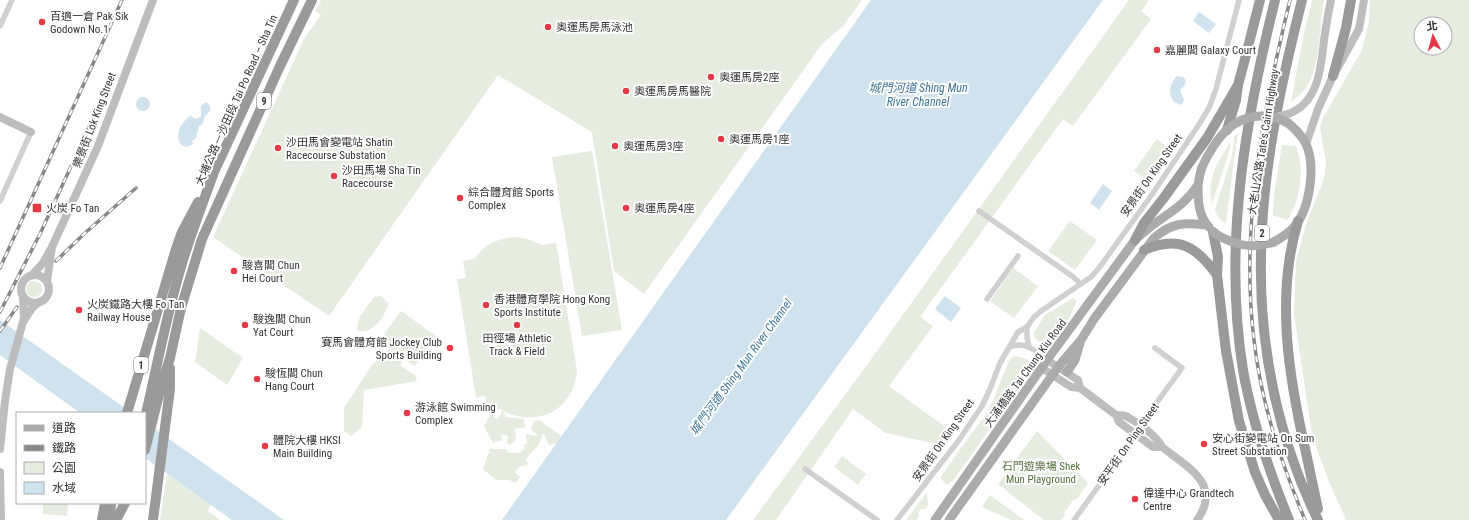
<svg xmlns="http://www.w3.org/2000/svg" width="1469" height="520" font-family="'Roboto Condensed','Noto Sans TC',sans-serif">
<rect width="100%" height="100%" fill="#fff"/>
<path fill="#e6ecdf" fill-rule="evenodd" d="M321,0H862L843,26L822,44L644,294L614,271L592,132L498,75L329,316L213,237L304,39L321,15L316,11Z
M1129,0H1149L1141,11L1151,19L1073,126L1063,119L920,317L933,326L889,386L955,434L946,446L886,433L853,409L776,520H753L864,369Z
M1312,0H1324C1319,25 1321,69 1305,89C1301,94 1296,98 1291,102L1303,38Z
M1370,0H1469V520H1346L1327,477L1312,435L1294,314L1296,261L1307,221L1324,179L1326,163L1320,127L1323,118L1362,50L1369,21ZM1421,24H1445V48H1421Z
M1238,133L1233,167L1226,224L1218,217L1215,211C1220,191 1235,155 1234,136Z
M1157,139L1172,151L1150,182L1134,171Z
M1231,141L1230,149L1212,204C1206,179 1218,162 1231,141Z
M1282,145L1296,146C1297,151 1299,156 1300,161C1303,178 1298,206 1287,220L1273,215L1274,195Z
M592,151L622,330L582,336L552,157Z
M1070,221L1097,240L1075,270L1048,251Z
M514,237L527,239L542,245L556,243L577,371C576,380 574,389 568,397C554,420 521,423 500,409L487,410L485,396L476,397L457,279L466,278L463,261L475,259C485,244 496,239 514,237Z
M1013,268L1038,286L1014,318L990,301Z
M26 289a8 8 0 1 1 16 0a8 8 0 1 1-16 0Z
M381,296L389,304C383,318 374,334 357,331L359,318L374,297Z
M1073,298L1077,301L1069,318L1051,345H1044L1035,339L1034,333L1045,315Z
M401,311L436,336L415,366L401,357V366L415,375L417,381L364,390L362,427L351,436L344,431V408L372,365L388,349L394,351L379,341Z
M200,328L243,358L227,385L195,362Z
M1016,356L1027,359L1031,366V372L954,479L947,485L940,478L971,434L986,415L995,396L1008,363L1011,358Z
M501,410L504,412L506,417L524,419L525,428H515L516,440L510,445L507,443L508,436L501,434L502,441H497L493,443L484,426L491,414L497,420L501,414Z
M539,420C543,422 546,426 550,428C554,431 557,432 561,436L558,443L549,445L544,434H542C541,446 531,452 525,460L529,464L519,467L515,472L520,477L515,483L509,480H496L483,469L490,449H505L509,453H520L524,449V445L527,444L526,434L539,436L531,430L534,421Z
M1037,431L1088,483L1076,500L1074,499L1064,513L1065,515L1061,520H1044L998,484Z
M842,456L866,474L858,485L834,467Z
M167,474L211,505L208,511L220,520H160Z
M927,492L928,505L925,509H921L918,513L919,516L916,520H906Z
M990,495L1024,520H1011L982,507Z
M43,503H68L67,516L43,514Z"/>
<path fill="#cfe2ee" d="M871,0H1103L726,520H502Z
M1199,12L1216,24L1209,33L1193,21Z
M1177,76L1183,77L1186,80L1185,85L1180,90L1184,100L1181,105L1174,102C1168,93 1169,84 1177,76Z
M136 104a7 7 0 1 1 14 0a7 7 0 1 1-14 0Z
M206,102L210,106V111L205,116L202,125L199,126L196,138L192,141L193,144C182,152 176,141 179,130C181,124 186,119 191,115L194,119L201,117V106Z
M1103,184L1112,191L1099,210L1090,203Z
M945,296L961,308L951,322L935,309Z
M0,320L132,413H80L0,355Z
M145,422L284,520H232L145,458Z"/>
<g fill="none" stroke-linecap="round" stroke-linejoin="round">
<path stroke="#d0d0d0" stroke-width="5.5" d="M0,26L12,0
M0,201L31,132
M979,211L1072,276L1081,284
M987,299L1018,256
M1027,327V338L1029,346
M1009,347C1025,341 1035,350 1047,360
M805,469L877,520
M897,520L959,440L982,406L990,389L1000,363L1018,332L1027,327L1034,317L1041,311L1091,277L1099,268L1153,193L1198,126L1209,108L1216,89L1239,0
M1074,520L1129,444L1152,409L1182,368L1155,348"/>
<path stroke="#bdbdbd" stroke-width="8" d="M1288,114C1319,103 1321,67 1324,40C1326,27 1328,13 1331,0
M0,117L31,132
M1306,144L1318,109L1333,76L1359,29L1364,0
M32,275L43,263L52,247L98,146L153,0
M23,322L32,308L39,302
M1047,360L1078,380L1080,388
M1042,368L1071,387L1080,388L1116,415L1119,422L1153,447H1162
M1116,415C1120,415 1123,415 1126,416C1137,422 1157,436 1162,447C1187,467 1223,484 1197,520
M0,449L5,401L10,369L24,318
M0,472L1,520"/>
<path stroke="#ababab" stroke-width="9" d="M1198,185C1198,199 1198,216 1209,227
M1274,242C1281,238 1289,233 1294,227C1310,209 1316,166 1306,144C1302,135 1295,129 1288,123
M1067,372L1075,360L1080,343
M935,520L1047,360L1135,240C1140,236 1144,232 1149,228C1169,212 1182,208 1198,185
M949,520L1058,367L1081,340L1094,319L1154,238C1171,223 1184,222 1206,225"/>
<path stroke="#9a9a9a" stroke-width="10" d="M1275,0C1245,121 1223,246 1243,370C1252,422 1269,471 1289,520
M1302,0C1281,83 1262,170 1261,256C1259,347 1278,439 1318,520
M1333,76L1346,28L1351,0
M1227,130L1236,100L1238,85L1245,59L1260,0
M1298,221C1275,297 1289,378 1306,453C1310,472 1314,491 1318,509
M1213,232L1218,257L1217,275L1226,351L1239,421L1255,472L1265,495L1279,520
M1135,240L1144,223L1163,199L1207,138L1238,85
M1144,250C1179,235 1197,247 1217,275
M127,413L176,249L182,232L198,202
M145,418C157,367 166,316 181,267C190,235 203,203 214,172L294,0
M145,450L161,387L170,358L181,308L202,239L280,66L312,0
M102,520L105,503
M116,520L125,503
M153,520L170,389V368"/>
<g stroke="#888" stroke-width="3.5">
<path id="rail" d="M1290,0C1263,111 1240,226 1254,340C1261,403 1281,462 1305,520
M56,261L85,233L136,188
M0,268L122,0
M0,312L40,234L95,114
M0,331L17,307"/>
</g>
<use href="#rail" stroke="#fff" stroke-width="2" stroke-dasharray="6" stroke-linecap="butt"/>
<path stroke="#bdbdbd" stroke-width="8" d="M1276,117L1288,114
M21 289a14 14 0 1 1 28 0a14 14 0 1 1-28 0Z
M47,281L52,247
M23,297L24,318"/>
<path stroke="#ababab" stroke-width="9" d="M1198,185C1199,179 1200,173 1202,167C1207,156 1218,137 1228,129C1244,114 1269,112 1288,123
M1213,232C1232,245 1251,250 1274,242"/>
<path stroke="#9a9a9a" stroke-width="10" d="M110,520L111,503"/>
</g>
<g fill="#e63946" stroke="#fff" stroke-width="1.5">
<circle cx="42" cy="22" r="4"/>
<circle cx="548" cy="27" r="4"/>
<circle cx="1157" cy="50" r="4"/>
<circle cx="711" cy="77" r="4"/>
<circle cx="626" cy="91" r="4"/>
<circle cx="721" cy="139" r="4"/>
<circle cx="615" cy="146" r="4"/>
<circle cx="278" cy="148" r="4"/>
<circle cx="334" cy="176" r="4"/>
<circle cx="460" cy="198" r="4"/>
<rect x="32" y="203" width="10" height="10" rx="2"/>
<circle cx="626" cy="208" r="4"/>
<circle cx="234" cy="271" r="4"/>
<circle cx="486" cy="305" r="4"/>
<circle cx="79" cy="310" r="4"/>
<circle cx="245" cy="325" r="4"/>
<circle cx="517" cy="325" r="4"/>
<circle cx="450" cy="348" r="4"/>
<circle cx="257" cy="379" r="4"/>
<circle cx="407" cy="413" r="4"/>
<circle cx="1204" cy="444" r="4"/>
<circle cx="265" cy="446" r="4"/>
<circle cx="1135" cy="499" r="4"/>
</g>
<g text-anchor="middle" stroke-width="4" stroke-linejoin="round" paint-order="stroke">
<g fill="#fff" stroke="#707070" stroke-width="1">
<rect x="257" y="93" width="14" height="16" rx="3"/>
<rect x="1255" y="225" width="14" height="16" rx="3"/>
<rect x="134" y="357" width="14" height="16" rx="3"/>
</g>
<g font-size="10" font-weight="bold" fill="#333">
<text x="264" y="105">9</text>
<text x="1262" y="237">2</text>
<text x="141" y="369">1</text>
</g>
<g font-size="11" fill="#333" stroke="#fff" text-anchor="start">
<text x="50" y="20">百適一倉 Pak Sik<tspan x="50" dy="13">Godown No.1</tspan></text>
<text x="556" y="31">奧運馬房馬泳池</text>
<text x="1165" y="54">嘉麗閣 Galaxy Court</text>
<text x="719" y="81">奧運馬房2座</text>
<text x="634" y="95">奧運馬房馬醫院</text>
<text x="729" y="143">奧運馬房1座</text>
<text x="286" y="146">沙田馬會變電站 Shatin<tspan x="286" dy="13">Racecourse Substation</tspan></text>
<text x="623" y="150">奧運馬房3座</text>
<text x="342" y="174">沙田馬場 Sha Tin<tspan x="342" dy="13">Racecourse</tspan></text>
<text x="468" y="196">綜合體育館 Sports<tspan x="468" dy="13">Complex</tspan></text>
<text x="46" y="212">火炭 Fo Tan</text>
<text x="634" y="212">奧運馬房4座</text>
<text x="242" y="269">駿喜閣 Chun<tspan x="242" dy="13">Hei Court</tspan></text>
<text x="494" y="303">香港體育學院 Hong Kong<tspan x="494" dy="13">Sports Institute</tspan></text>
<text x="87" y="308">火炭鐵路大樓 Fo Tan<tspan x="87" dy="13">Railway House</tspan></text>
<text x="253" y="323">駿逸閣 Chun<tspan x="253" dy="13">Yat Court</tspan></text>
<text x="517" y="342" text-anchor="middle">田徑場 Athletic<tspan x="517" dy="13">Track &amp; Field</tspan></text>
<text x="442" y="346" text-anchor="end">賽馬會體育館 Jockey Club<tspan x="442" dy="13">Sports Building</tspan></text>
<text x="265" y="377">駿恆閣 Chun<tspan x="265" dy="13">Hang Court</tspan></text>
<text x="415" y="411">游泳館 Swimming<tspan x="415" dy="13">Complex</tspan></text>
<text x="1212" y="442">安心街變電站 On Sum<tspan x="1212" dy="13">Street Substation</tspan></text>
<text x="273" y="444">體院大樓 HKSI<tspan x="273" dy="13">Main Building</tspan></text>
<text x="1143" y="497">偉達中心 Grandtech<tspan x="1143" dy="13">Centre</tspan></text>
</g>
<g font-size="11" fill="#333" stroke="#fff">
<text transform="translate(236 100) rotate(-66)" y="4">大埔公路－沙田段 Tai Po Road – Sha Tin</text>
<text transform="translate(94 120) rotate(-69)" y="4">樂景街 Lok King Street</text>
<text transform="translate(1263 142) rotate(-81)" y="4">大老山公路 Tate's Cairn Highway</text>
<text transform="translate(1151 175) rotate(-55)" y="4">安景街 On King Street</text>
<text transform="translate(1025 373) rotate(-54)" y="4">大涌橋路 Tai Chung Kiu Road</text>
<text transform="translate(943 440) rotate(-55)" y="4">安景街 On King Street</text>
<text transform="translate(1128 444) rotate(-55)" y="4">安平街 On Ping Street</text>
</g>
<g font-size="11" fill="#56703f" stroke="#fff">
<text x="1041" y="470">石門遊樂場 Shek<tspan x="1041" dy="13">Mun Playground</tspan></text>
</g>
<g font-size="12" font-style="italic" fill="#3f7597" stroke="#fff">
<text x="918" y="92">城門河道 Shing Mun<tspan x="918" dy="14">River Channel</tspan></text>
<text transform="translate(741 367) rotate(-54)" y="4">城門河道 Shing Mun River Channel</text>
</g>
</g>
<rect x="16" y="412" width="130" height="92" fill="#ffffff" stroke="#adadad"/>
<rect x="24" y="425" width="20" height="6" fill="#ababab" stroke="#adadad"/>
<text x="52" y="432" font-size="12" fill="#333333">道路</text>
<rect x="24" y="445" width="20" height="6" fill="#888888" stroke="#adadad"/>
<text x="52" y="452" font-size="12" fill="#333333">鐵路</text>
<rect x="24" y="462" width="20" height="12" fill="#e6ecdf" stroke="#adadad"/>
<text x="52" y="472" font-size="12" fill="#333333">公園</text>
<rect x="24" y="482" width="20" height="12" fill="#cfe2ee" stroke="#adadad"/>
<text x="52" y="492" font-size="12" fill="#333333">水域</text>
<g transform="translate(1433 36) rotate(354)"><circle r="19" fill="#ffffff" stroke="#adadad"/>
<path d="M0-3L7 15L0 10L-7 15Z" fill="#e63946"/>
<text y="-6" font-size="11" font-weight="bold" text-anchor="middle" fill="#333333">北</text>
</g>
</svg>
